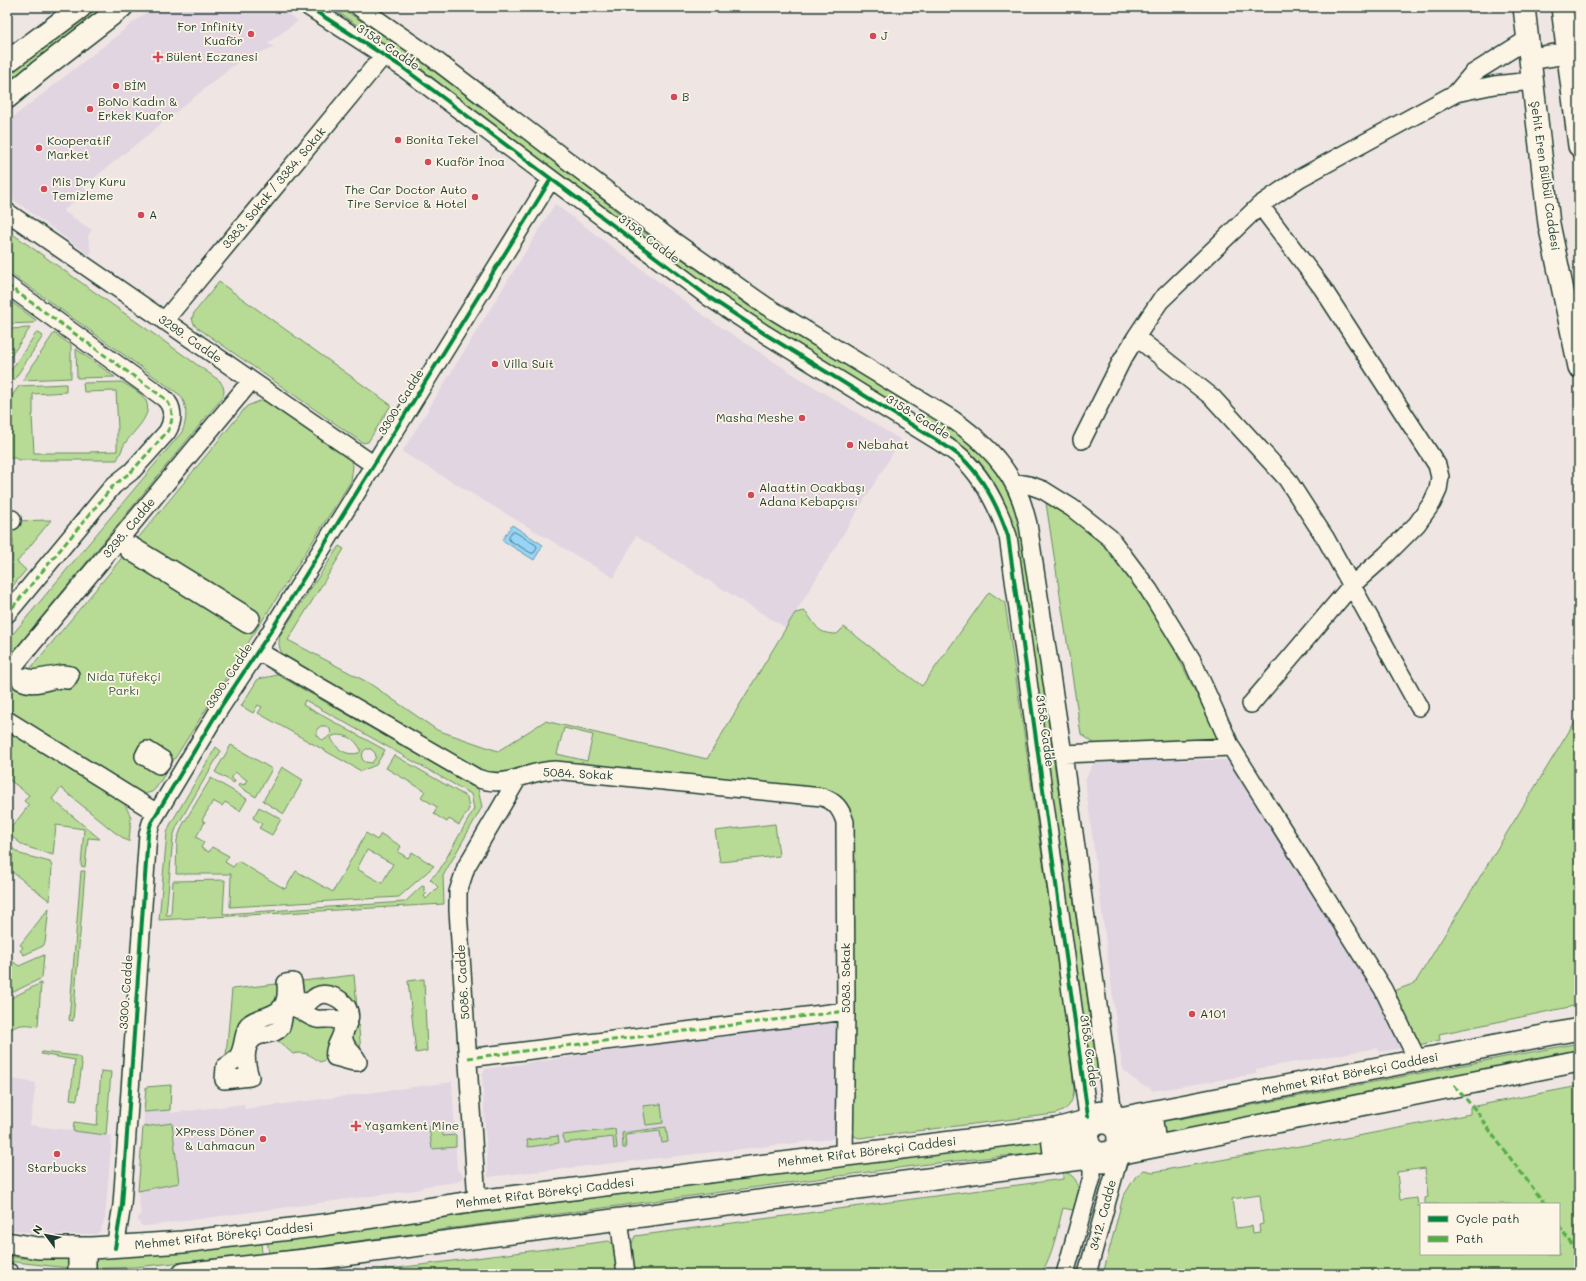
<svg xmlns="http://www.w3.org/2000/svg" width="1586" height="1281" font-family="Mali,sans-serif">
<rect width="100%" height="100%" fill="#efe6e3"/>
<filter id="ink" filterUnits="userSpaceOnUse"><feTurbulence type="fractalNoise" baseFrequency=".025" numOctaves="2"/><feDisplacementMap in="SourceGraphic" scale="8" xChannelSelector="R" yChannelSelector="G"/><feConvolveMatrix kernelMatrix="1 2 1 2 8 2 1 2 1" color-interpolation-filters="sRGB"/></filter>
<g filter="url(#ink)">
<path fill="#e0d5e1" d="M153,7H277L298,21L268,43L274,47L238,62L83,187L87,191L63,211L92,230L88,236L91,252L89,255L7,195V122Z
M555,204L707,318L793,374L901,440L786,628L636,536L614,578L402,452Z
M1095,760H1231L1245,786L1277,837L1372,988L1378,992L1404,1048L1380,1052L1377,1048L1256,1069V1074L1152,1091L1151,1088L1142,1085L1127,1074L1123,1069L1120,1052L1085,780Z
M835,1019V1135L832,1139L488,1177L482,1075L485,1069Z
M7,1078L36,1083L30,1125L112,1136L105,1219L100,1231L96,1234L47,1235L7,1229Z
M452,1082L457,1170L462,1173L463,1177L458,1182L426,1186L417,1190L146,1226H142L138,1221V1218L141,1214L138,1194L146,1087L171,1085V1113L244,1104L245,1109Z"/>
<path fill="#b7db95" stroke="#6b8c64" fill-rule="evenodd" d="M97,7H107L28,67L7,84V74L22,61Z
M330,7H340L408,52L405,57Z
M414,56L579,181L635,226L747,305L785,329L907,401L903,408C849,376 794,346 742,310C628,232 520,145 411,61Z
M7,230L220,381C229,395 221,399 212,410L7,659V641L182,432C187,421 188,405 180,395L7,271Z
M219,282L391,405L368,442L363,443L195,326L192,319L194,313Z
M7,299L36,320L33,323L7,324Z
M30,328L7,362V329Z
M37,332L43,336L14,380H7V376Z
M54,333L71,345V378L23,380Z
M76,349L115,377L77,378Z
M122,382C130,387 142,393 146,401C154,417 129,434 123,447C122,450 119,456 117,460H18L15,458H8V502H7V403L19,386L66,384V392L33,394V415H32L34,453H90V452L117,451V429H118L116,391L84,392L83,383Z
M260,401H265L272,404L351,458L353,466L351,481L156,788L152,792L144,794L11,715L7,710V697L247,406Z
M927,414C938,420 950,426 959,433C997,464 1014,496 1023,543L1098,1073L1091,1074L1017,545C1009,509 996,475 967,449C954,438 938,429 923,420Z
M1046,503L1079,523L1114,553L1154,608L1219,740L1101,748L1081,734Z
M51,520L17,562L26,570L11,588H7V579H12L13,539H12V521Z
M339,546L344,549L288,640L369,683L437,730L498,751L545,721L707,759L795,613L804,611C818,624 814,634 837,634L844,627L922,686L989,592L1005,603L1069,1041L1074,1091C1072,1104 1068,1110 1055,1114L859,1138L854,1136L852,1131V815C848,801 841,795 827,790L520,769C506,773 492,773 478,770L285,658C279,650 278,644 280,635ZM564,728L593,735L587,761L557,754Z
M278,675L478,789L482,807L443,876L444,904L159,920L167,833L170,825L216,747L221,751L177,826L173,837L166,915H171L173,881L225,880L223,914L405,902L422,886H424V892L427,893L424,896L426,899L438,887L430,879L439,871L474,809L471,794L305,700L303,705L385,750L376,765L361,771L258,713L262,707L258,705L253,713L241,706L258,679ZM321,726H326L330,729L331,734L326,739L322,740L317,735V729ZM336,735C349,735 355,739 361,750L359,753C346,756 337,750 331,738L333,736ZM366,749H371L375,753L376,757L372,763L365,762L362,759L363,752Z
M1579,715V1005L1439,1034L1440,1040L1419,1045L1394,991L1415,983Z
M7,728L122,799L131,817L129,842L113,831L61,788L52,799L100,839L88,838L85,867L81,866L84,829L56,825L53,855L24,846L7,833L29,805L24,801L29,795L7,778Z
M231,745L272,769L256,797L238,786L239,783L244,785L247,780L235,772L231,778L235,781L234,783L215,772Z
M394,755L467,797L469,809L459,825L449,819L447,822L434,814L437,807L421,797L425,791L386,768Z
M282,767L303,780L284,814L263,801Z
M211,778L247,799L240,811L225,802L222,806L213,801L202,820L205,822L196,837L204,842L201,848L209,852L212,847L229,856L225,862L233,867L238,861L285,889L296,871L333,892L366,833L377,840L381,834L401,846L398,852L408,858L412,852L434,866L399,897L230,907L231,874H176L177,840L182,826ZM367,850L393,864L382,883L357,869Z
M259,807L281,819L272,835L259,828L262,824L253,818Z
M775,824L779,856L720,862L715,831Z
M7,844L20,854L50,862L52,866L50,901L7,868Z
M81,871H85L73,1021L69,1020Z
M49,908L45,943L43,946L24,955L20,951L23,947L20,945Z
M44,955L42,978L7,995L8,958L19,966Z
M354,975L362,1062H358L342,1002L310,1001L293,982Z
M424,979L427,1051L416,1053L408,981Z
M41,983L38,1026C25,1024 17,1023 7,1033V1000Z
M286,983L287,996L225,1067L232,989Z
M283,1015L335,1020L330,1058L320,1062C311,1055 304,1051 293,1054L276,1039Z
M1579,1043V1054L1347,1099L1237,1119L1156,1136L1154,1121L1179,1119Z
M42,1052L77,1056L80,1058L82,1064L77,1100L70,1099L75,1060L41,1054Z
M101,1071L111,1072L106,1135L73,1131L74,1122L97,1125Z
M171,1085L170,1110L144,1112L146,1087Z
M1579,1086V1274H1103L1123,1197L1136,1176L1144,1170L1153,1172L1368,1134L1470,1114V1107ZM1425,1168L1428,1197L1425,1198V1204H1559V1254H1421V1206H1418L1417,1198L1400,1200L1397,1172ZM1260,1195L1263,1224L1259,1225L1260,1232L1253,1233L1252,1226L1236,1228L1232,1199Z
M661,1104L663,1123L646,1125L643,1106Z
M172,1123L179,1183L138,1191L143,1127Z
M442,1126L443,1136L456,1135V1147L432,1149L429,1127Z
M666,1127L668,1142L662,1143L660,1131L625,1135L626,1148H623L622,1133Z
M615,1129L617,1148L614,1149L613,1137L564,1143L563,1135Z
M558,1136L559,1143L528,1147L527,1140Z
M1050,1137L1052,1153L1003,1156L928,1164L269,1253L267,1240L1002,1145Z
M1063,1172C1083,1176 1079,1197 1077,1211L1063,1208C1057,1231 1053,1254 1041,1274H633L630,1248L635,1236L1063,1179Z
M261,1241L262,1254L135,1267L87,1269V1258L147,1255Z
M609,1241L614,1245L620,1274H350Z
M7,1256L21,1258H77V1269L7,1261Z"/>
<path fill="#97d5f8" stroke="#6798aa" d="M512,525L543,545L534,560L502,540Z"/>
<g fill="none" stroke-linecap="round" stroke-linejoin="round">
<path stroke="#4f7a82" stroke-width="1" d="M512,532H515L536,545L537,547L534,553H531L509,540V537Z"/>
<g stroke="#1f3d34" stroke-width="20">
<path id="minor" d="M309,7L402,67L710,298L765,334L938,441C946,446 954,451 961,457C984,478 998,507 1008,536L1088,1116
M359,7L430,56L672,240L766,306L952,419C981,439 1009,466 1021,500C1024,508 1026,516 1028,524L1063,754L1113,1113
M1565,35L1579,22
M1456,93L1494,85L1532,81
M7,212L374,465
M7,285L164,398C174,407 174,421 167,432L132,471L113,486L7,614
M164,321L384,55
M1136,337L1212,397L1287,479L1326,539L1419,707
M1082,440L1121,362L1136,337L1160,301L1260,205L1300,178L1456,93L1472,74L1528,39
M1013,482L1029,485L1043,490L1072,508L1110,538L1149,590L1192,660L1231,747L1383,989L1418,1061
M7,519H12V521H7
M132,546L165,566L162,571L128,550Z
M170,568L251,618L247,624L167,574Z
M258,651L477,778C507,790 526,770 555,770L822,797C835,801 841,809 845,822L846,1011L844,1155
M7,674L251,381
M63,674L70,675L67,680C51,676 37,689 21,681L25,677L33,679Z
M1251,704L1351,586L1386,555L1417,524L1432,503L1438,490L1440,477L1437,465L1323,289L1260,205
M7,720L157,813
M147,750L163,760L159,765L144,756Z
M1063,754L1231,747
M293,982L295,997C298,999 302,1002 306,1002C311,1002 313,998 317,996C326,991 341,998 347,1007C355,1021 342,1027 344,1039C345,1049 355,1053 358,1062C350,1063 343,1058 335,1057C332,1046 347,1034 341,1024C336,1016 325,1020 317,1019C305,1017 295,1000 284,1012C283,1016 283,1022 281,1027C275,1035 266,1033 258,1036C241,1043 246,1064 250,1077L224,1080L225,1067C240,1058 241,1053 244,1037C245,1033 246,1029 248,1025C252,1021 256,1020 261,1018C282,1012 288,1005 286,983Z
M468,1058L846,1011
M1154,1121L1156,1136L1138,1140L1137,1122Z
M1090 1138a13 13 0 1 1 26 0a13 13 0 1 1-26 0Z
M1065,1134L1067,1152L1052,1153L1050,1137Z
M477,1201L458,910V892L466,867L518,778
M619,1218L626,1274
M115,1248L122,1205L148,834L151,823L220,708L269,634L551,179
M77,1258H87V1269H77Z
M1065,1274L1092,1177V1167L1089,1158
M1087,1274L1119,1157"/>
</g>
<g stroke="#1f3d34" stroke-width="24">
<path id="major" d="M1524,7L1549,224L1579,367
M1562,7L1579,146
M1530,59L1567,53
M7,62L81,7
M7,98L38,72L122,7
M1078 1137a25 25 0 1 1 50 0a25 25 0 1 1-50 0Z
M1120,1118L1579,1029
M1123,1153L1579,1061
M7,1243L38,1248H92L183,1242L323,1225L477,1201L1056,1129L1082,1122
M7,1274H8
M183,1274L305,1260L1089,1158"/>
</g>
<use href="#minor" stroke="#fcf5e5" stroke-width="17"/>
<use href="#major" stroke="#fcf5e5" stroke-width="21"/>
<path stroke="#52ad45" stroke-width="3" stroke-dasharray="6 3" stroke-linecap="butt" d="M7,285L164,398C174,407 174,421 167,432L132,471L113,486L7,614
M7,519H12V521H7
M468,1058L846,1011
M1454,1085L1479,1114L1492,1134L1545,1204
M1559,1225L1579,1256"/>
<g stroke="#fcf5e5" stroke-width="6">
<path id="cycleway" d="M309,7L402,67L710,298L765,334L938,441C946,446 954,451 961,457C984,478 998,507 1008,536L1088,1116
M115,1248L122,1205L148,834L151,823L220,708L269,634L551,179"/>
</g>
<use href="#cycleway" stroke="#00873e" stroke-width="4"/>
</g>
</g>
<g fill="#d1495b" stroke="#fcf5e5" stroke-width="1.5">
<circle cx="251" cy="34" r="4"/>
<circle cx="873" cy="36" r="4"/>
<path d="M156 51h4v4h4v4h-4v4h-4v-4h-4v-4h4z"/>
<circle cx="116" cy="86" r="4"/>
<circle cx="674" cy="97" r="4"/>
<circle cx="90" cy="109" r="4"/>
<circle cx="398" cy="140" r="4"/>
<circle cx="39" cy="148" r="4"/>
<circle cx="428" cy="162" r="4"/>
<circle cx="44" cy="189" r="4"/>
<circle cx="475" cy="197" r="4"/>
<circle cx="141" cy="215" r="4"/>
<circle cx="495" cy="364" r="4"/>
<circle cx="802" cy="418" r="4"/>
<circle cx="850" cy="445" r="4"/>
<circle cx="751" cy="495" r="4"/>
<circle cx="1192" cy="1014" r="4"/>
<path d="M354 1120h4v4h4v4h-4v4h-4v-4h-4v-4h4z"/>
<circle cx="263" cy="1139" r="4"/>
<circle cx="57" cy="1154" r="4"/>
</g>
<g text-anchor="middle" stroke-width="3.5" stroke-linejoin="round" paint-order="stroke">
<g font-size="12" fill="#1f3d34" stroke="#fcf5e5" text-anchor="start">
<text x="243" y="31" text-anchor="end">For Infinity<tspan x="243" dy="14">Kuaför</tspan></text>
<text x="881" y="40">J</text>
<text x="166" y="61">Bülent Eczanesi</text>
<text x="124" y="90">BİM</text>
<text x="682" y="101">B</text>
<text x="98" y="106">BoNo Kadın &amp;<tspan x="98" dy="14">Erkek Kuafor</tspan></text>
<text x="406" y="144">Bonita Tekel</text>
<text x="47" y="145">Kooperatif<tspan x="47" dy="14">Market</tspan></text>
<text x="436" y="166">Kuaför İnoa</text>
<text x="52" y="186">Mis Dry Kuru<tspan x="52" dy="14">Temizleme</tspan></text>
<text x="467" y="194" text-anchor="end">The Car Doctor Auto<tspan x="467" dy="14">Tire Service &amp; Hotel</tspan></text>
<text x="149" y="219">A</text>
<text x="503" y="368">Villa Suit</text>
<text x="794" y="422" text-anchor="end">Masha Meshe</text>
<text x="858" y="449">Nebahat</text>
<text x="759" y="492">Alaattin Ocakbaşı<tspan x="759" dy="14">Adana Kebapçısı</tspan></text>
<text x="1200" y="1018">A101</text>
<text x="364" y="1130">Yaşamkent Mine</text>
<text x="255" y="1136" text-anchor="end">XPress Döner<tspan x="255" dy="14">&amp; Lahmacun</tspan></text>
<text x="57" y="1172" text-anchor="middle">Starbucks</text>
</g>
<g font-size="12" fill="#1f3d34" stroke="#fcf5e5">
<text transform="translate(388 47) rotate(34)" y="4">3158. Cadde</text>
<text transform="translate(1545 176) rotate(82)" y="4">Şehit Eren Bülbül Caddesi</text>
<text transform="translate(274 188) rotate(-50)" y="4">3383. Sokak / 3384. Sokak</text>
<text transform="translate(649 239) rotate(37)" y="4">3158. Cadde</text>
<text transform="translate(190 339) rotate(35)" y="4">3299. Cadde</text>
<text transform="translate(401 402) rotate(-58)" y="4">3300. Cadde</text>
<text transform="translate(918 417) rotate(32)" y="4">3158. Cadde</text>
<text transform="translate(129 528) rotate(-50)" y="4">3298. Cadde</text>
<text transform="translate(229 676) rotate(-57)" y="4">3300. Cadde</text>
<text transform="translate(1045 731) rotate(82)" y="4">3158. Cadde</text>
<text transform="translate(578 774) rotate(3)" y="4">5084. Sokak</text>
<text transform="translate(846 978) rotate(-90)" y="4">5083. Sokak</text>
<text transform="translate(463 982) rotate(-94)" y="4">5086. Cadde</text>
<text transform="translate(126 992) rotate(-86)" y="4">3300. Cadde</text>
<text transform="translate(1089 1051) rotate(82)" y="4">3158. Cadde</text>
<text transform="translate(1350 1074) rotate(-11)" y="4">Mehmet Rifat Börekçi Caddesi</text>
<text transform="translate(867 1152) rotate(-7)" y="4">Mehmet Rifat Börekçi Caddesi</text>
<text transform="translate(545 1193) rotate(-7)" y="4">Mehmet Rifat Börekçi Caddesi</text>
<text transform="translate(1103 1215) rotate(-75)" y="4">3412. Cadde</text>
<text transform="translate(224 1236) rotate(-6)" y="4">Mehmet Rifat Börekçi Caddesi</text>
</g>
<g font-size="12" fill="#3d5d47" stroke="#fcf5e5">
<text x="124" y="681">Nida Tüfekçi<tspan x="124" dy="14">Parkı</tspan></text>
</g>
</g>
<rect width="1586" height="1281" fill="none" stroke="#fcf5e5" stroke-width="24"/>
<rect x="12" y="12" width="1562" height="1257" fill="none" stroke="#1f3d34" stroke-width="1.5" filter="url(#ink)"/>
<rect x="1420" y="1203" width="140" height="52" fill="#fcf5e5" stroke="#a4ab9e"/>
<rect x="1428" y="1216" width="20" height="6" fill="#00873e" stroke="#a4ab9e"/>
<text x="1456" y="1223" font-size="12" fill="#1f3d34">Cycle path</text>
<rect x="1428" y="1236" width="20" height="6" fill="#52ad45" stroke="#a4ab9e"/>
<text x="1456" y="1243" font-size="12" fill="#1f3d34">Path</text>
<g transform="translate(46 1235) rotate(302)" stroke="#fcf5e5" stroke-width="3" paint-order="stroke">
<path d="M0-3L7 15L0 10L-7 15Z" fill="#1f3d34"/>
<text y="-6" font-size="11" font-weight="bold" text-anchor="middle" fill="#1f3d34">N</text>
</g>
</svg>
